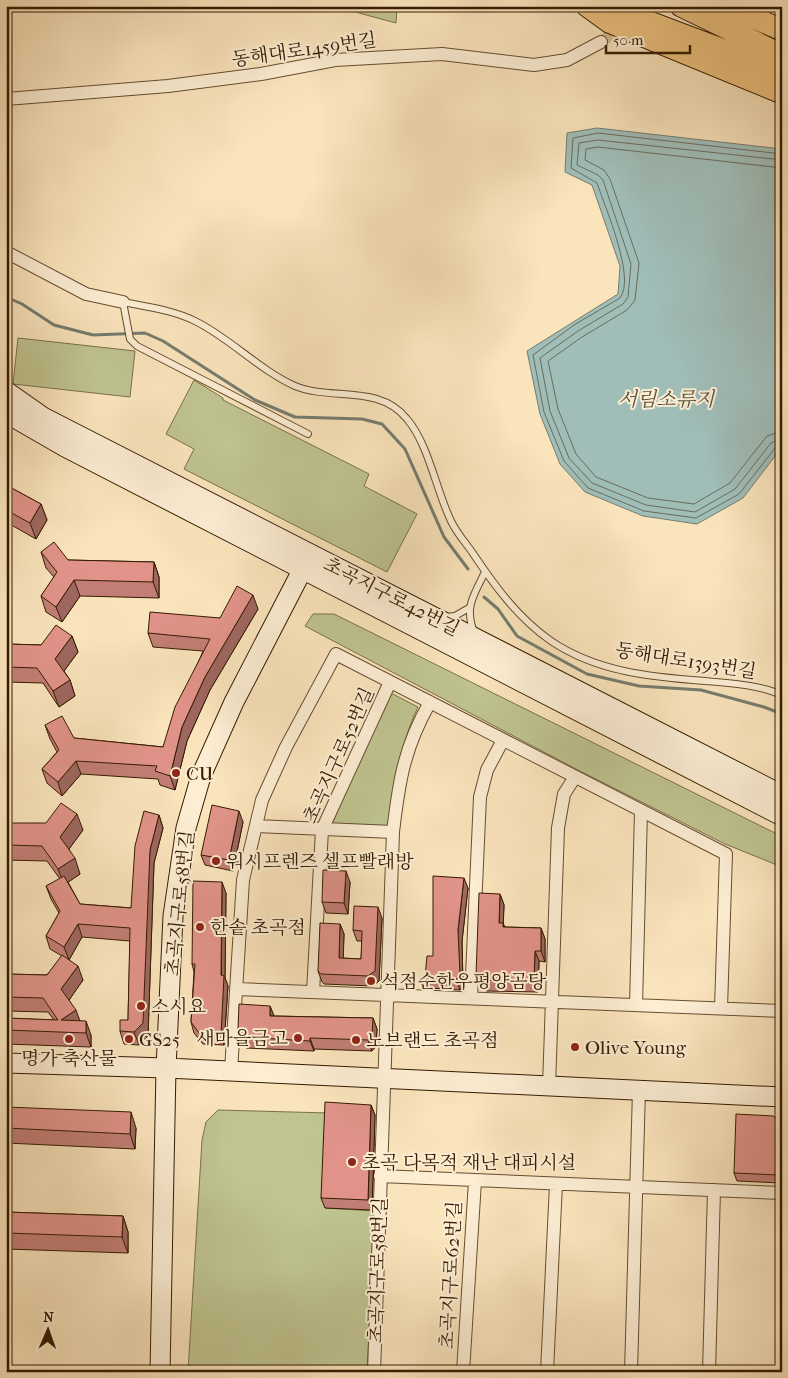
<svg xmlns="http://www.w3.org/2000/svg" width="788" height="1378" font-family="'IM FELL French Canon','Noto Serif KR',serif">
<rect width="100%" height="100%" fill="#fae4bc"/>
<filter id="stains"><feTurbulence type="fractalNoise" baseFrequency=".004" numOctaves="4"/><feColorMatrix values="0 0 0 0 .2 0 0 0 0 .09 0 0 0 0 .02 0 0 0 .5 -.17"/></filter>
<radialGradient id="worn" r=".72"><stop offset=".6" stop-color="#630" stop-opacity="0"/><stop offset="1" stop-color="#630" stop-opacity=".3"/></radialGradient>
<path fill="#bfc490" stroke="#7a7048" d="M333,6H397L396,23Z
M18,338L135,351L130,397L13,384Z
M194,380L223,398V400L369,474L364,486L417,514L387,572L184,469L194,449L166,434Z
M313,614H334L781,836L782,867L725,844L576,769L305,626Z
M389,692L418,707C400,745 394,785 389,827L332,824Z
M218,1110L329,1113L325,1208L375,1211L367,1372H188L202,1140L206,1122Z"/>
<path fill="#a0bdb8" stroke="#757c6f" d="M597,128L782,149V447L743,498L697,524L643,516L585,492L560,464L540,414L527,351L618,294L620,266L592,185L565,172L567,133Z"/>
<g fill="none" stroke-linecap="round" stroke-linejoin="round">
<path stroke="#6a6c5c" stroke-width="1" d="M782,154L598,133L573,138L571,168L597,183C605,207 636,278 620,298L574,325L533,355L544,412L564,461L588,488L644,511L696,518L739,494L776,447L782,445
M782,160L598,140L579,143L577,165L598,175L603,180L631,264L628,297L623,304L578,331L540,358L550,411L569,458L592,483L646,505L695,512L735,489L771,443L782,438
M782,168L598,147L586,149L585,160L604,170L610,179L639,263L635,300L627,310L582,337L548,361L558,409L576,454L596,477L648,498L694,504L730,483L767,436L782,431"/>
<path stroke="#757c6f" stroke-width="3" d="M6,297L22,304L54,325L93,335L145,333L163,341L255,400L295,417L362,419L382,424L405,449L444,537L468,569
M484,597L498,609L517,636L587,674L639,686L701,690L764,707L782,714"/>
<path stroke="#d3bc97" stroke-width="12" stroke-dasharray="12 6" stroke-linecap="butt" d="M601,42L647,6"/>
<g stroke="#664d30" stroke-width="8">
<path id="lane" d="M308,434L137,346L130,339L123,302C147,307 173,310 195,321C230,338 259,370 295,386C332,401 379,384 407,419C429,445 436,490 451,521C456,532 465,542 472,552C494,585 517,617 551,641C597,672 651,677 705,681C729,683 760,685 782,695
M445,617L455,616L469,608
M474,632C464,607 474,595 485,572"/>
</g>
<g stroke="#664d30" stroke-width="14">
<path id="street" d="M6,99L168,86L261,74L335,60L442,54L534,65L567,60L601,42
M6,252L86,294L123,302
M256,826L393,832
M237,989L782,1011
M313,992L322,830L390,682
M471,998L480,797L487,770L503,740
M636,1005L641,811
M231,1071L243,880L262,800L286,747L336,654L726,854L721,1008
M549,1086L558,828L564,794L575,777
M380,1176L782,1193
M374,1372L393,832C399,781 404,748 430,702
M463,1372L475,1181
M547,1372L556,1184
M631,1372L639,1090
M709,1372L714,1190"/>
</g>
<g stroke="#351b01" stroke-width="21">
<path id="secondary" d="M6,391L43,417L84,438L782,795
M6,413L65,447L782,816
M6,1063L166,1068L782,1097
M160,1372L166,1068L173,916L186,828L201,776L234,702L308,559"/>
</g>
<g stroke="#351b01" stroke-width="23">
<path id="primary" d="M587,6L609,22L782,93
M607,6L737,55L782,75
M681,6L782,55
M726,6L782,30"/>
</g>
<use href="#lane" stroke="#fcedd3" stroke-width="6"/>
<use href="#street" stroke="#fcedd3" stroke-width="12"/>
<use href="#secondary" stroke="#fcedd3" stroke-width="19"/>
<use href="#primary" stroke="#edc27e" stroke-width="21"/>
</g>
<path fill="#c27e76" stroke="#351b01" d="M6,485L41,504L47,520L36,539L6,522Z
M41,552L68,560L154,562L159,577V598L80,596L62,622L46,612L41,596L54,577L46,568Z
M258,609L210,690L187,741L175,790L160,785L158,779L81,774L62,796L47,783L42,769L57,752L50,739L45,725L74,738L163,747L203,651L153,647L148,633L220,618Z
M72,636L78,652L64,671L70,680L75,696L59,707L43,683L6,682V644L41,645Z
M159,815L163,828L154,863L148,1036L139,1045L124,1044L120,1031L128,1020L130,941L82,937L69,960L83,980L69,1000L80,1021L91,1035V1047L6,1044V1018L54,1020L48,1012L6,1011V974L47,975L62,956L50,949L46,936L59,913L51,899L46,886L60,879L47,861L6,860V823L83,830L69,849L80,874L68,882L80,904L131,908Z
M243,822L233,871L205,865L201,855Z
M350,882L348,914L326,913L322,902Z
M468,888L462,941L463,986L460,990L429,988L425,977Z
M226,893L225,978L228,986L224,1045L203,1044L194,1033L191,1022L194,972L192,964Z
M500,894L504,905L503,923L505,927L541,928L545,939V962L539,961L538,992L486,991L480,985L476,975Z
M382,918L379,981L372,986L324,984L322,982L318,971L340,924L344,934L343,958L361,959L362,941H357L353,930Z
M270,1006L274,1016L373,1018L377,1029L376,1046L372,1051L314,1049V1051L246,1048L238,1029Z
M371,1105L375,1115L372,1210L325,1208L321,1198Z
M6,1107L136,1128L135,1149L6,1143Z
M773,1116L781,1183L737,1181L734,1173Z
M6,1212L123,1216L128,1232V1253L6,1249Z"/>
<path fill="#9e6760" stroke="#351b01" d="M41,504L47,520L36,539L30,523Z
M154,562L159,577V598L153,582Z
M74,580L80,596L62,622L56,607Z
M253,595L258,609L210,690L187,741L175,790L170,776L182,727L205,677Z
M72,636L78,652L61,675L55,659Z
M70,680L75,696L59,707L53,691Z
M76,761L81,774L62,796L58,782Z
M239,811L243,822L233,871L229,860Z
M77,814L83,830L66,853L60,837Z
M159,815L163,828L154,863L148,1036L139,1045L134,1032L150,850Z
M75,858L80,874L64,885L58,869Z
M346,871L350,882L348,914L344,903Z
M464,878L468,888L462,941L463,986L460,990L456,979L458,930Z
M222,882L226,893L225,978L228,986L224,1045L221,1035Z
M500,894L504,905L503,934L499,923Z
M378,907L382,918L379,981L372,986L368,976Z
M78,924L82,937L69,960L64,947Z
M340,924L344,934L343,968L339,958Z
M541,928L545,939V962L541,951Z
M535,951L539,961L538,992L534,982Z
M78,966L83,980L67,1003L61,989Z
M270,1006L274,1016H270Z
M76,1010L81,1024L61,1020Z
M373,1018L377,1029L376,1046L372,1051L368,1040Z
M86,1021L91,1035V1047L86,1033Z
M310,1038L314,1049V1051L310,1041Z
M371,1105L375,1115L372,1210L368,1200Z
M131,1112L136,1128L135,1149L130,1134Z
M780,1121L782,1126V1157L781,1183L778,1175Z
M123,1216L128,1232V1253L122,1237Z"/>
<path fill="#e19389" stroke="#351b01" d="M6,485L41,504L30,523L6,510Z
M54,542L68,560L154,562L153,582L74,580L56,607L41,596L57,572L41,552Z
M237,586L253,595L205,677L182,727L170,776L155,771L157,766L76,761L58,782L42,769L59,750L45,725L62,716L74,738L163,747L175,707L210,639L148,633L150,612L220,618Z
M56,625L72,636L55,659L70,680L53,691L37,668L6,667V644L41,645Z
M61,803L77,814L60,837L75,858L58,869L42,846L6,845V823H46Z
M212,805L239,811L229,860L201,855Z
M144,811L159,815L150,850L143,1023L134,1032L120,1031V1020H128L130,928L78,924L64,947L46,936L60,911L46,886L64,876L80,904L131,908L135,846Z
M323,870L346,871L344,903L322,902Z
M433,876L464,878L458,930L460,975L456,979L425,977L427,956H433Z
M193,881L222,882L221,975L224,976L221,1035L199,1033L191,1022L195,964H192Z
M479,893L500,894L499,923H503V927L541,928V951H535L534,982L482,980L476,975Z
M354,906L378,907L375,971L368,976L321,974L318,971L320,923L340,924L339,958L361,959L362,931L353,930Z
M62,955L78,966L61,989L76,1010L61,1020L86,1021V1033L6,1030V1018L58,1020L43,998L6,997V974L47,975Z
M239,1004L270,1006V1016L373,1018L372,1035L368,1040L310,1038V1041L242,1037L238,1029Z
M325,1102L371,1105L368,1200L321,1198Z
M6,1107L131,1112L130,1134L6,1128Z
M736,1114L773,1116L780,1121L778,1175L734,1173Z
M6,1212L123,1216L122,1237L6,1233Z"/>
<g fill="#8f2418" stroke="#fcedd3" stroke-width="2">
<circle cx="176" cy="773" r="5"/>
<circle cx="216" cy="861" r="5"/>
<circle cx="200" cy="927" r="5"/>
<circle cx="371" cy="981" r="5"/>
<circle cx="141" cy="1006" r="5"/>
<circle cx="298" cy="1038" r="5"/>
<circle cx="69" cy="1039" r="5"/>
<circle cx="129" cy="1039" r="5"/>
<circle cx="356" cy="1040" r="5"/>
<circle cx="575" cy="1047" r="5"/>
<circle cx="352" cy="1162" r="5"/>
</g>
<g text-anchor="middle" stroke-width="4" stroke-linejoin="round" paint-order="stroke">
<g font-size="19" fill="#351b01" stroke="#fcedd3">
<text transform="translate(304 49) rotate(-8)" y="7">동해대로1459번길</text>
<text transform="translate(392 596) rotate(27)" y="7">초곡지구로42번길</text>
<text transform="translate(686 660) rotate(9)" y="7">동해대로1393번길</text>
<text transform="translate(338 755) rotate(-66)" y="7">초곡지구로52번길</text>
<text transform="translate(179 903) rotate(-84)" y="7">초곡지구로58번길</text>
<text transform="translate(377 1270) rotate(-88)" y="7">초곡지구로58번길</text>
<text transform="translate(450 1275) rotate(-87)" y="7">초곡지구로62번길</text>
</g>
<g font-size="19" fill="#351b01" stroke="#fcedd3" text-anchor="start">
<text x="186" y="780">CU</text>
<text x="226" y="868">워시프렌즈 셀프빨래방</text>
<text x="210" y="934">한솥 초곡점</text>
<text x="381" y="988">석점순한우평양곰탕</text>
<text x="151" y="1013">스시요</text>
<text x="288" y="1045" text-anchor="end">새마을금고</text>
<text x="139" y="1046">GS25</text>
<text x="366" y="1047">노브랜드 초곡점</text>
<text x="585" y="1054">Olive Young</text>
<text x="69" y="1065" text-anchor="middle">명가 축산물</text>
<text x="362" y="1169">초곡 다목적 재난 대피시설</text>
</g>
<g font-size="20" font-style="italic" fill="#5a5441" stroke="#fcedd3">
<text x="666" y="406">서림소류지</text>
</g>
</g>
<rect width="788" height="1378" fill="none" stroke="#fae4bc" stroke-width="25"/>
<rect x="8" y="8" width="773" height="1363" fill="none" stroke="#351b01" stroke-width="2.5"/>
<rect x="12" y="12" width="763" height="1353" fill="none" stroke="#351b01"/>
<g transform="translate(48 1330) rotate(2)" stroke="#fcedd3" stroke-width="4" paint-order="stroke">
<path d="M0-4L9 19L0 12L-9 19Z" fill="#351b01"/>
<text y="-8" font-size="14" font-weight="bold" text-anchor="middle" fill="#351b01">N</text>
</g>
<path d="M606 45v8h84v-8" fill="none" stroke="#351b01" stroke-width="2.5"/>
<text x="613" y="45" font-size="15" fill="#351b01" stroke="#fcedd3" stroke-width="4" paint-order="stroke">50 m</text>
<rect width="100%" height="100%" filter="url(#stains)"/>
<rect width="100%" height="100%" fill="url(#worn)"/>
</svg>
